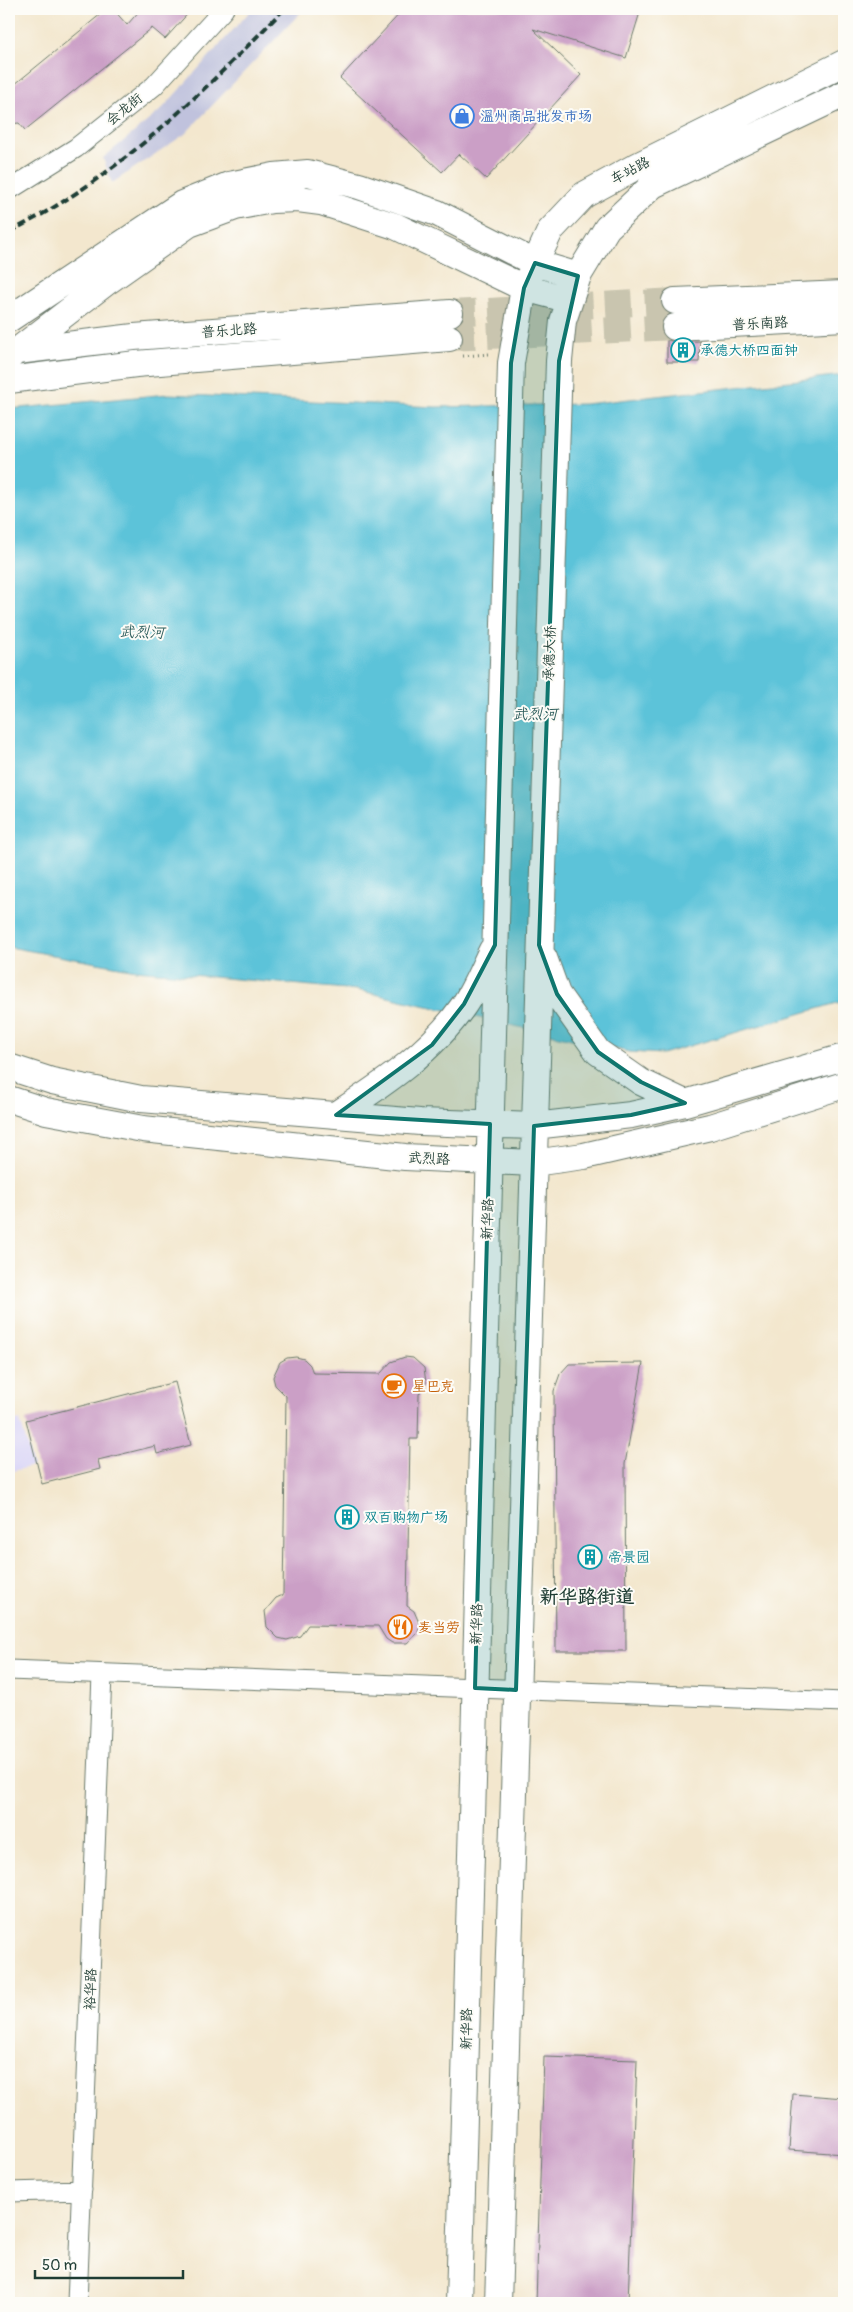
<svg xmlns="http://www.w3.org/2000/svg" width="853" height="2312" font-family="Pangolin,'LXGW WenKai TC',sans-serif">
<rect width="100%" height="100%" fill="#fdfcf7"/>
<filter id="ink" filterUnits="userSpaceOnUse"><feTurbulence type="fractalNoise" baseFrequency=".02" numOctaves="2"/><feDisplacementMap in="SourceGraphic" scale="10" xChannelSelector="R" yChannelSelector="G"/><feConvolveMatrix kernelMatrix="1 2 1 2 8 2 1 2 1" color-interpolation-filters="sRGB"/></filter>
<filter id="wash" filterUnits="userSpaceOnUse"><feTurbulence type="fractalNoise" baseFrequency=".0096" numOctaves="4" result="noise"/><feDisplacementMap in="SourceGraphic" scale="20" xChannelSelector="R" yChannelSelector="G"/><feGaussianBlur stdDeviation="1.12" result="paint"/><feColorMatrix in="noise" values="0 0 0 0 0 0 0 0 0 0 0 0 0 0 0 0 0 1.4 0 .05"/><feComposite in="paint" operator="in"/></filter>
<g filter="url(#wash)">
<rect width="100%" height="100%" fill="#f3e7ce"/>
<path fill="#dad6f7" d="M20,1420L33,1466L9,1472V1423Z"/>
<path fill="#c0c2dd" d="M252,9H304L185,134L112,183L103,158L161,110Z"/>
<path fill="#5cc3d9" stroke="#3e8086" d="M844,375V1001L662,1054L629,1052L357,990L136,970L9,947V409L168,394L435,407L585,404Z"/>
<g id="blocks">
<path fill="#cb9fc6" d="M107,9H113L127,25L141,9H192L165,39L152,28L25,130L19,123L9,124V89Z
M404,9H641L626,58L533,29L581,75L486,179L459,154L442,172L340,78Z
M667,340L676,342L700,341L699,362H667Z
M296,1357L304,1359L310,1365L313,1373L380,1374L391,1362L405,1357L413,1358L424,1368L426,1383L419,1394L418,1439H410L407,1606L414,1611L420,1625L418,1633L407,1643H392L386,1639L378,1626L308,1625L300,1636L287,1640L278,1638L267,1627L265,1611L276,1598L283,1595L286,1396L275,1385L273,1377L280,1362L287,1358Z
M643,1363L625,1464L626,1651H556L554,1391L560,1374L569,1364Z
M175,1382L191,1445L157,1454L155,1446L98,1460L100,1469L42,1484L26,1420Z
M544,2057L637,2060L628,2303H536Z
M793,2094L844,2098V2154L789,2150Z"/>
</g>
</g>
<g filter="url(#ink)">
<use href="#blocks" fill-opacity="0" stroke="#69786a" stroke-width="1"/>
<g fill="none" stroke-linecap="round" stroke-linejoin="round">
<path stroke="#c9c5af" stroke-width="26" stroke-dasharray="26 13" stroke-linecap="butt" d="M450,313L675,301
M449,338L675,327"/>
<g stroke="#69786a" stroke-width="21">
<path id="street" d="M9,190L76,148L154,86L224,9
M9,1670L844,1702
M9,2192L82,2190
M77,2303L102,1675"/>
</g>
<g stroke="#69786a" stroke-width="28">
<path id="secondary" d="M675,301L844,294
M9,319L182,204L229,185L274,176L308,173L359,186L437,213L535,263L578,276
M675,327L844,318
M17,351L134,337L450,313
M9,357L108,281L189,224L235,207L272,200L298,199L321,202L395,226L524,288L570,300
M9,380L136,364L449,338
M544,958L557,994L598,1052L641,1082L685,1103
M9,1067L52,1081L141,1099L420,1122L534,1126L631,1115L685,1103L844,1057
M9,1099L46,1111L143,1129L405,1157L533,1163L584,1156L710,1127L844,1085
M336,1115C383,1084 431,1053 464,1005C475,989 483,968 492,950
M459,2303L511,363L524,288L550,231L584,195L637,166L844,63
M498,2303L559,361L563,321L578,276L607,228L653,185L844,94"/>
</g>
<path stroke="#69786a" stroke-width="3" stroke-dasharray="1 4" stroke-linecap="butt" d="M463,356L489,354"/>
<use href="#street" stroke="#fff" stroke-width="19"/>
<use href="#secondary" stroke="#fff" stroke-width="26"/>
<path stroke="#1f3d34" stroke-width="4" stroke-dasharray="8 4" stroke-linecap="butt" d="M9,232C119,177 199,96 284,9"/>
</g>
</g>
<path fill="#0f766e" fill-opacity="0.2" stroke="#0f766e" stroke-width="4" stroke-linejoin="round" d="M535,263L578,276L559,361L539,945L557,994L598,1052L641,1082L685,1103L631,1115L534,1126L516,1690L475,1688L490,1124L336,1115L432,1045L464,1004L495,945L511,363L524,288Z"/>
<defs>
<g id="shop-ring" transform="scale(1.25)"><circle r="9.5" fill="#fdfcf7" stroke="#3f7fe0" stroke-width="1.5"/><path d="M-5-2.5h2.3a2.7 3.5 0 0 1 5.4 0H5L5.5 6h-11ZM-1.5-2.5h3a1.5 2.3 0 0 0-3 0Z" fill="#3f7fe0"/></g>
<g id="building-ring" transform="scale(1.25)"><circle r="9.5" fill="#fdfcf7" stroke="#0f9aa8" stroke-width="1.5"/><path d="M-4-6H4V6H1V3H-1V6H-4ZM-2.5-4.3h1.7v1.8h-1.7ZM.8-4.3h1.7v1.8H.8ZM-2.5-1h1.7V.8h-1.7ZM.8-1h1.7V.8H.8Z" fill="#0f9aa8"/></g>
<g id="cafe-ring" transform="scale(1.25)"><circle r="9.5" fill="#fdfcf7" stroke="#e8710a" stroke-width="1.5"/><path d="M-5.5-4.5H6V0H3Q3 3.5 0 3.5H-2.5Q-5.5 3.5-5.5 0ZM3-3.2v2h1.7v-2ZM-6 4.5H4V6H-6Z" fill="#e8710a"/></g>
<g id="restaurant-ring" transform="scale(1.25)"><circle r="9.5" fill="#fdfcf7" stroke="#e8710a" stroke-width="1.5"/><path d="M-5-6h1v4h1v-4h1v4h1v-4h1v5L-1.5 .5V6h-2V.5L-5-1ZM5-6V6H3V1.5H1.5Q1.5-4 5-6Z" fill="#e8710a"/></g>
</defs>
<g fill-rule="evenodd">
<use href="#shop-ring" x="462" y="116"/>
<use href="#building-ring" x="683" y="350"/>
<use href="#cafe-ring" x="394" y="1386"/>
<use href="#building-ring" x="347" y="1517"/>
<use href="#building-ring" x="590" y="1557"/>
<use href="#restaurant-ring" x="400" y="1627"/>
</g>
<g text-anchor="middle" stroke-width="4" stroke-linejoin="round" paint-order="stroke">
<g font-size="14" fill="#1f3d34" stroke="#fdfcf7">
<text transform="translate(124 109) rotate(-39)" y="5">会龙街</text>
<text transform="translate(630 170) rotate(-28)" y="5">车站路</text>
<text transform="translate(760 323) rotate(-3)" y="5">普乐南路</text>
<text transform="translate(229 330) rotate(-4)" y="5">普乐北路</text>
<text transform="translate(549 653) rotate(-88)" y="5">承德大桥</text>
<text transform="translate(429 1158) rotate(3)" y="5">武烈路</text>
<text transform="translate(487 1219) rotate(-88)" y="5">新华路</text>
<text transform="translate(476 1624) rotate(-88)" y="5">新华路</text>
<text transform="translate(90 1989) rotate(-88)" y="5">裕华路</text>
<text transform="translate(466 2029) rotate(-89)" y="5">新华路</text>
</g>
<g font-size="14" fill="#366cbe" stroke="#fdfcf7" text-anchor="start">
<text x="480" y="121">温州商品批发市场</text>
</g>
<g font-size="14" fill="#0d838f" stroke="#fdfcf7" text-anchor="start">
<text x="700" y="355">承德大桥四面钟</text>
<text x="364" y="1522">双百购物广场</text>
<text x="608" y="1562">帝景园</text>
</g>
<g font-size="14" fill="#c56008" stroke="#fdfcf7" text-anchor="start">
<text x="412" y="1391">星巴克</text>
<text x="418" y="1632">麦当劳</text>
</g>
<g font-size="15" font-style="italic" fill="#2e5e5d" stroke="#fdfcf7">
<text transform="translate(142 632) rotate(2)" y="5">武烈河</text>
<text x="535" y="719">武烈河</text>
</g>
<g font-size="19" font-weight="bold" fill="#1f3d34" stroke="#fdfcf7">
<text x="587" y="1603">新华路街道</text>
</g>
</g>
<rect width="853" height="2312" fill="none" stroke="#fdfcf7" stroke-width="30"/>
<path d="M35 2270v8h148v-8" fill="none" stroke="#1f3d34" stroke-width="2.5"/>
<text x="42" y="2270" font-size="15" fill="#1f3d34" stroke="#fdfcf7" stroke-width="4" paint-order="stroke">50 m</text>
</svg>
